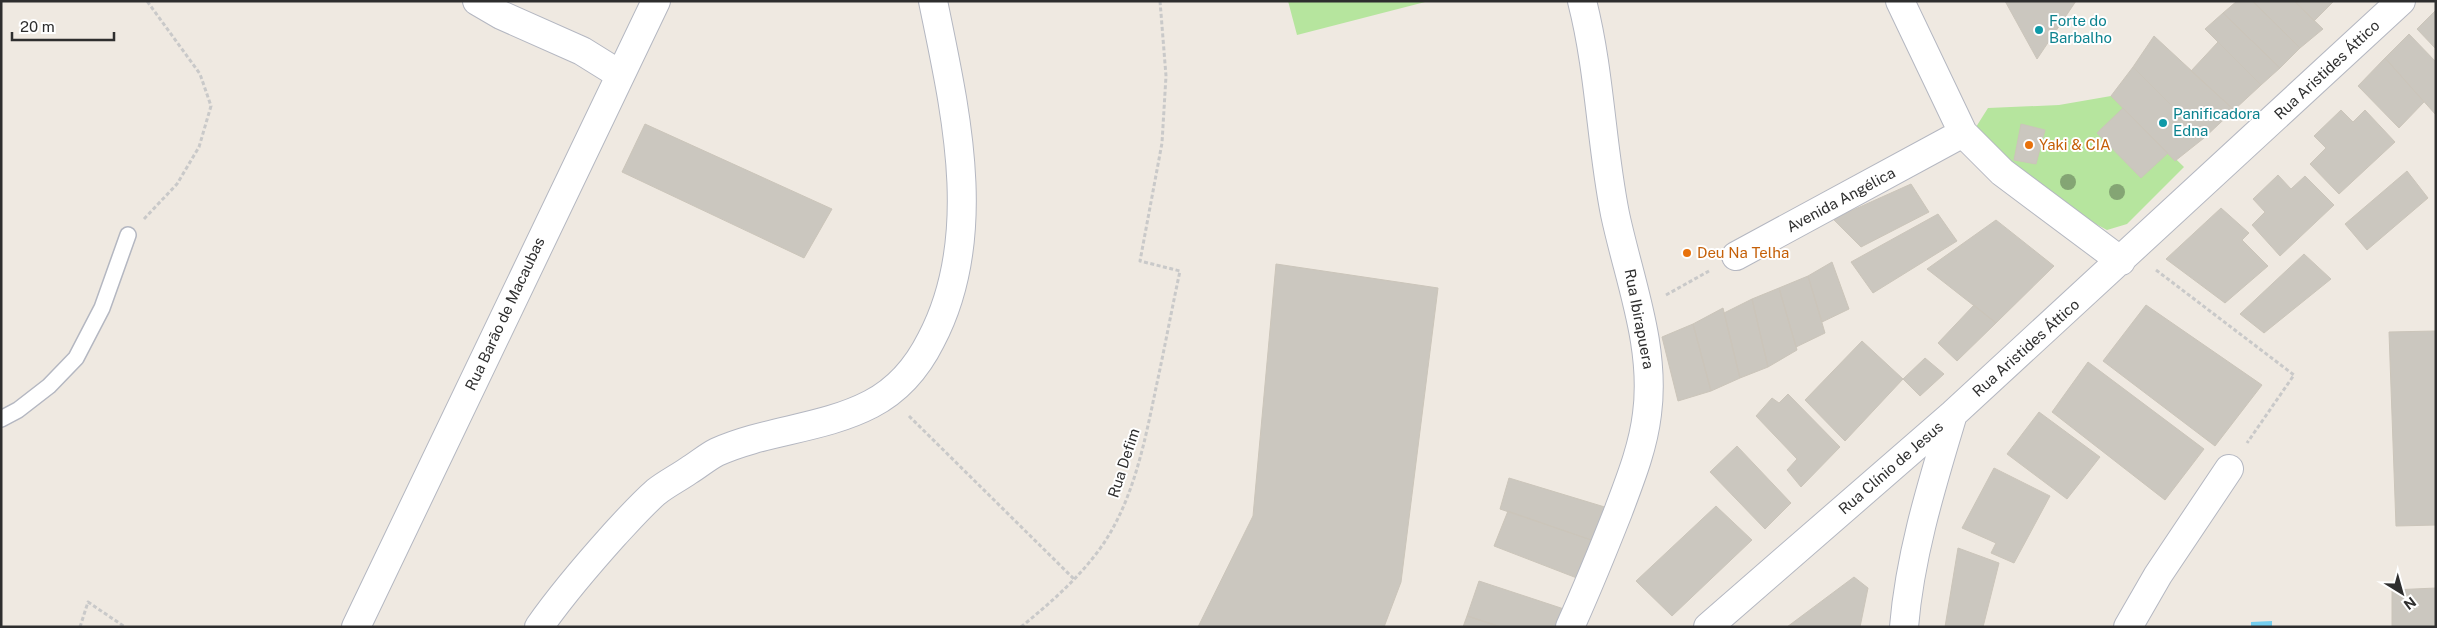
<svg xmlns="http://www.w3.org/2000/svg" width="2437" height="628" font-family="'Public Sans',sans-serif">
<rect width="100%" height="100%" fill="#efe9e1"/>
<path fill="#b6e59e" d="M1288,1H1429L1297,35Z
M2111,96L2184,167L2127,224L2107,230C2058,205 2013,166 1976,127L1988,108L2059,105Z"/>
<path fill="#75cff0" d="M2272,621V627H2251V622Z"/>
<path fill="#cbc7bf" stroke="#cbc5ba" d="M2005,1H2076L2037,59Z
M2237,1H2253L2300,48L2280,68L2223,13Z
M2252,1H2294L2323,29L2300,48Z
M2295,1H2334L2314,21Z
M2436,10V49L2417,29Z
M2223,13L2280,68L2261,85L2205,29Z
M2409,34L2436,62V115L2385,58Z
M2154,36L2234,110L2204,138L2133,67Z
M2218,42L2261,85L2234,110L2191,71Z
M2385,58L2424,102L2399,128L2358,86Z
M2133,67L2204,138L2175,161L2111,96Z
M2123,108L2168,153L2141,178L2097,133Z
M2341,110L2353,122L2365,110L2395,142L2339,194L2310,164L2326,148L2314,136Z
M645,124L832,209L804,258L622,172Z
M2021,124L2045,130L2036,164L2014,160Z
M2407,171L2428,198L2367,250L2345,224Z
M2278,175L2291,189L2305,176L2334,205L2280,256L2252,225L2265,212L2253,199Z
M1911,184L1929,212L1861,247L1833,219Z
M2221,208L2249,233L2242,240L2268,266L2225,303L2166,259Z
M1938,214L1957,241L1873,293L1851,262Z
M1996,220L2054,266L1996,323L1927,269Z
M2304,254L2331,279L2264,333L2240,314Z
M1832,262L1849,309L1822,322L1808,276Z
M1276,264L1438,288L1401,582L1384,627H1198L1253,516Z
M1808,276L1825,333L1796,347L1779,288Z
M1779,288L1797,350L1768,367L1752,299Z
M1752,299L1768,367L1740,378L1724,313Z
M1974,305L1996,323L1957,361L1938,343Z
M2146,305L2262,385L2215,446L2103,361Z
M1723,308L1740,378L1711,391L1693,324Z
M1693,324L1711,391L1678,401L1662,337Z
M2436,331V525L2396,526L2389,332Z
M1862,341L1903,379L1845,441L1805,400Z
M1925,358L1944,374L1920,396L1903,379Z
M2088,362L2204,449L2165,500L2052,412Z
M1788,394L1840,447L1801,487L1787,470L1797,459L1756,416L1772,398L1779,403Z
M2039,412L2100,457L2067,499L2007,454Z
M1737,446L1791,503L1765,529L1710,472Z
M1994,468L2050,496L2014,563L1991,553L1996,543L1962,528Z
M1509,478L1608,508L1597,542L1500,509Z
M1716,506L1752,540L1672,616L1636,581Z
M1508,511L1597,542L1582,580L1494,546Z
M1958,548L1999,563L1983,627H1945Z
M1854,577L1868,588L1860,627H1787Z
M1479,581L1570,611L1563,627H1501L1467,616Z
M2436,588V627H2392V590Z
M1467,616L1501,627H1463Z"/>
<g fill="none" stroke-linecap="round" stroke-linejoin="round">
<g stroke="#b4b7c1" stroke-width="18">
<path id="service" d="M1,419L18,410L49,386L76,358L102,308L128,235"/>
</g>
<g stroke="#b4b7c1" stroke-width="30">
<path id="minor" d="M477,1L501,15L582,51L619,74
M1900,1L1963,133L2002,172L2121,261
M1736,256L1963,133
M539,627C562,594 588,564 614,535C628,520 641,505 656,492C666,484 678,478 688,471C698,465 707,457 717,452C766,430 823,429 871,404C898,390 918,366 931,340C986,236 955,109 933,1
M1570,627C1587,589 1603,550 1618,512C1630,480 1643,448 1647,414C1656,346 1629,280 1615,214C1601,144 1600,71 1582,1
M1708,627L1953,414L2401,1
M1904,627C1910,554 1932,484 1953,414
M2128,627L2158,575L2229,469"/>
</g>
<g stroke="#b4b7c1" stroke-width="30">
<path id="tertiary" d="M356,627L656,1"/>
</g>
<path stroke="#c9c9c9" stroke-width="3" stroke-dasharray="4 2.5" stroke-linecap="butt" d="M144,219L177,184L199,147L211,106L200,74L147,1
M2156,270L2294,375L2247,443
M1666,295L1709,271
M909,416L1075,580
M80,627L88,602L125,627
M1021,627C1050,603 1077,580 1099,550C1134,502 1145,440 1157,383C1165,346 1172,308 1180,271L1140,261L1162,143L1166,76L1160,1"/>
<use href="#service" stroke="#fff" stroke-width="15"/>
<use href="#minor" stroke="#fff" stroke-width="28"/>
<use href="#tertiary" stroke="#fff" stroke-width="28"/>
</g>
<g fill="#84a574">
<circle cx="2068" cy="182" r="8"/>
<circle cx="2117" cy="192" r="8"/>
</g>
<g fill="#0f9aa8" stroke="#fff" stroke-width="2">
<circle cx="2039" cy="30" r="5"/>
<circle cx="2163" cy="123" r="5"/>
</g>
<g fill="#e8710a" stroke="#fff" stroke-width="2">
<circle cx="2029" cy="145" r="5"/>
<circle cx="1687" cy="253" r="5"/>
</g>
<g text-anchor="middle" stroke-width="4" stroke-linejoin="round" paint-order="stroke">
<g font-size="15" fill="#0d838f" stroke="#fff" text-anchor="start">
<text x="2049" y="26">Forte do<tspan x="2049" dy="17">Barbalho</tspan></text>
<text x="2173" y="119">Panificadora<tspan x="2173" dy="17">Edna</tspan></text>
</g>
<g font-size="15" fill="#2e2e2e" stroke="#fff">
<text transform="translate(2327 70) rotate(-43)" y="5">Rua Aristides Áttico</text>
<text transform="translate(1841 200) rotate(-28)" y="5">Avenida Angélica</text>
<text transform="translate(505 314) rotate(-65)" y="5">Rua Barão de Macaubas</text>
<text transform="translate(1639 319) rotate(79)" y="5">Rua Ibirapuera</text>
<text transform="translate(2026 348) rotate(-42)" y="5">Rua Aristides Áttico</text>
<text transform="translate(1124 463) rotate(-72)" y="5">Rua Defim</text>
<text transform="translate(1891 468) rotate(-41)" y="5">Rua Clínio de Jesus</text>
</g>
<g font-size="15" fill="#c56008" stroke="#fff" text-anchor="start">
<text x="2039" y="150">Yaki &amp; CIA</text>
<text x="1697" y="258">Deu Na Telha</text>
</g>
</g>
<rect width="2437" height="628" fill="none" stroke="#2e2e2e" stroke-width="5"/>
<g transform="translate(2402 593) rotate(143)" stroke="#ffffff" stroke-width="4" paint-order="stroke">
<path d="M0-4L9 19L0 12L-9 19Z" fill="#2e2e2e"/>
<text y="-8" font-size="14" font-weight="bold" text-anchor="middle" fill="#2e2e2e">N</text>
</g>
<path d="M12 32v8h102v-8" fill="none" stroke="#2e2e2e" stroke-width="2.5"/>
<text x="20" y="32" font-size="15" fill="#2e2e2e" stroke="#ffffff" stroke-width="4" paint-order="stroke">20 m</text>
</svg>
